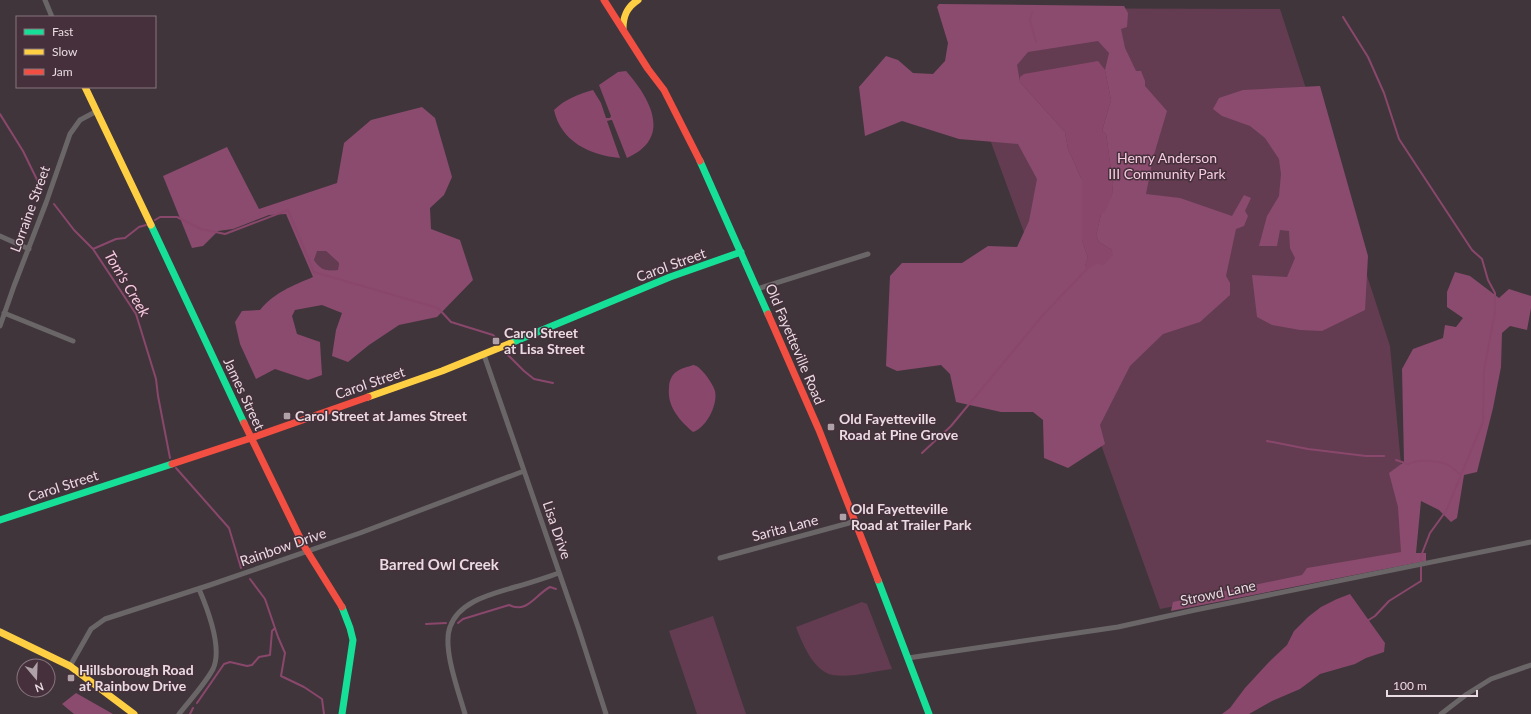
<svg xmlns="http://www.w3.org/2000/svg" width="1531" height="714" font-family="Lato,sans-serif">
<rect width="100%" height="100%" fill="#40353b"/>
<path fill="#633c51" d="M942,8L1280,9L1390,346L1410,560L1160,609L1071,361Z
M316,251H326L339,263L338,270C325,271 321,270 314,260Z
M862,602L867,604L892,669C875,671 850,678 833,675C814,672 802,643 796,627Z
M713,616L746,714H697L669,631Z"/>
<path fill="#8b4b6e" fill-rule="evenodd" d="M939,4L1124,6L1128,13L1127,27L1121,29L1125,48L1136,71H1141L1145,81V86L1167,111L1153,158L1146,194L1180,198L1232,216L1244,195L1251,198L1245,211L1248,216L1244,226L1236,229L1226,276L1230,283V295L1200,322L1163,334L1130,366L1100,425L1105,444L1068,468L1044,458L1043,420L1033,412H1001L956,402L950,374L941,365L897,371L886,366L890,276L902,263H962L988,246L1017,247L1029,221L1037,179L1018,144L959,139L902,121L865,136L859,87L886,56L898,60L913,73L933,74L945,61L948,43L937,7ZM1098,41L1109,53L1105,70L1111,100L1102,131L1106,134L1113,184L1112,195L1101,214L1096,236L1099,242L1112,250C1104,257 1096,267 1085,266L1088,258L1082,240V180L1068,149L1065,132L1020,82L1017,65L1028,52Z
M1320,86L1368,256L1365,310L1322,331L1300,330L1272,325L1257,317L1252,275L1287,277L1295,258L1290,248L1289,231L1280,230L1277,246H1259L1267,216L1279,196L1281,174L1279,159L1265,138L1250,126L1222,116L1213,109L1219,98L1243,90Z
M422,107L435,118L452,177L444,195L430,208L431,229L460,240L473,280L437,317L399,325L369,345L348,362L332,356L336,330L342,313L322,305L295,310L292,316L297,334L320,342L322,375L308,380L275,369L256,379L240,344L235,322L242,311L260,310C275,292 292,286 313,277L286,214L269,215L233,229L218,231L203,246L192,248L163,176L227,147L259,209L337,183L344,143L371,120ZM317,251H326L339,263L338,270C325,271 321,270 314,260Z
M1455,272L1470,276L1499,298L1509,289L1531,296V308L1527,330L1510,326L1502,333L1501,367L1493,408L1477,472L1464,475L1457,518L1451,522L1439,510L1421,501L1416,553H1426V561L1171,611L1173,602L1302,575L1307,568L1401,552L1398,507L1389,473L1404,462L1402,369L1413,349L1443,338L1445,325L1456,327L1463,318L1447,307V292Z
M76,693L113,714H74L62,704Z"/>
<path fill="#8a476c" d="M1098,61L1105,70L1111,100L1102,131L1106,134L1113,184L1112,195L1105,212L1101,214L1096,236L1099,242L1112,250L1113,255L1103,266L1098,263L1086,270L1085,266L1088,258L1082,240V180L1068,149L1065,132L1020,82V77L1024,74Z
M626,71C650,98 673,138 627,158L612,120H611L607,121L620,158C590,155 561,142 554,110C565,99 579,94 593,90L601,103L606,118H610L611,116L599,85L618,72Z
M693,365C699,366 701,370 705,374C709,379 713,385 715,391C718,405 706,428 693,432C680,421 667,407 669,388C669,382 671,376 676,372C681,368 688,367 693,365Z
M1350,594L1385,643L1384,652L1366,658L1355,664L1320,674L1300,689L1272,701L1249,714H1222L1230,708L1245,688L1269,662L1287,645L1294,631L1308,617L1321,607L1337,599Z"/>
<g fill="none" stroke-linecap="round" stroke-linejoin="round">
<path stroke="#8a476c" stroke-width="2" d="M1032,12L1030,20L1036,42
M1343,17L1368,57L1384,93L1399,139L1472,250L1482,259L1488,280L1495,293V312L1484,370L1483,422L1446,511L1430,533L1421,556V581L1389,601L1375,616L1367,621
M0,114L23,151L42,190
M54,204L74,230L93,249L136,314L156,379L158,396L170,458
M155,220L160,217H177L201,229L225,234L288,210L314,272L438,308L451,322L493,335L500,343
M93,249L116,239L125,238L139,227L146,225
M505,352L524,371L534,379L553,383
M1267,441L1308,449L1366,456H1384
M922,453L951,426L1043,315L1087,269
M1396,460L1408,464C1419,459 1437,460 1448,465C1453,468 1457,472 1461,475
M176,468L229,528L241,568
M250,579L265,599L278,637L285,653L281,676L304,687L322,699L324,714
M458,623L463,619L509,605C527,614 535,595 550,587L556,589
M426,624L446,623
M197,703L224,664L230,662L247,666L252,665L259,657L270,655L272,631L275,628
M190,714L193,708"/>
<path stroke="#6a6668" stroke-width="5" d="M45,0L52,17
M0,236L29,249
M757,289L868,254
M4,313L73,341
M0,326L14,286L46,203L70,134L80,120L97,111
M484,355L578,627L606,714
M720,558L849,523L855,520
M908,658L1118,627L1195,610L1531,542
M70,666L91,629L105,619L210,585L360,533L524,471
M179,714C190,700 205,684 213,669C223,648 208,610 199,589
M465,714C459,693 442,648 450,627C459,601 492,594 515,587C530,583 544,578 559,573
M1441,714L1467,694L1491,679L1531,665"/>
<path stroke="#16e098" stroke-width="7" d="M700,161L768,314
M151,225L244,423
M511,343L670,277L741,252
M0,520L172,464
M878,580L929,714
M342,714L353,640L350,628L342,607"/>
<path stroke="#ffcf43" stroke-width="7" d="M623,29C623,16 627,7 638,0
M85,87L151,225
M368,397L442,371L511,343
M0,632L70,666L134,714"/>
<path stroke="#f24e42" stroke-width="7" d="M604,0L648,69L664,90L700,161
M768,314L819,430L878,580
M244,423L304,546L342,607
M172,464L251,438L368,397"/>
</g>
<g fill="#aea1a7" stroke="#45303b" stroke-width="1.5">
<rect x="492" y="337" width="8" height="8" rx="2"/>
<rect x="283" y="412" width="8" height="8" rx="2"/>
<rect x="827" y="423" width="8" height="8" rx="2"/>
<rect x="839" y="513" width="8" height="8" rx="2"/>
<rect x="67" y="674" width="8" height="8" rx="2"/>
</g>
<g text-anchor="middle" stroke-width="3" stroke-linejoin="round" paint-order="stroke">
<g font-size="14" fill="#f8cce2" stroke="#45303b">
<text x="1167" y="163">Henry Anderson<tspan x="1167" dy="16">III Community Park</tspan></text>
</g>
<g font-size="14" fill="#e9dbe1" stroke="#45303b">
<text transform="translate(30 209) rotate(-70)" y="5">Lorraine Street</text>
<text transform="translate(671 265) rotate(-20)" y="5">Carol Street</text>
<text transform="translate(795 344) rotate(67)" y="5">Old Fayetteville Road</text>
<text transform="translate(370 383) rotate(-19)" y="5">Carol Street</text>
<text transform="translate(244 394) rotate(65)" y="5">James Street</text>
<text transform="translate(63 486) rotate(-18)" y="5">Carol Street</text>
<text transform="translate(785 528) rotate(-15)" y="5">Sarita Lane</text>
<text transform="translate(557 530) rotate(71)" y="5">Lisa Drive</text>
<text transform="translate(283 547) rotate(-19)" y="5">Rainbow Drive</text>
<text transform="translate(1218 593) rotate(-12)" y="5">Strowd Lane</text>
</g>
<g font-size="14" font-weight="bold" fill="#e9dbe1" stroke="#45303b" text-anchor="start">
<text x="504" y="338">Carol Street<tspan x="504" dy="16">at Lisa Street</tspan></text>
<text x="295" y="421">Carol Street at James Street</text>
<text x="839" y="424">Old Fayetteville<tspan x="839" dy="16">Road at Pine Grove</tspan></text>
<text x="851" y="514">Old Fayetteville<tspan x="851" dy="16">Road at Trailer Park</tspan></text>
<text x="79" y="675">Hillsborough Road<tspan x="79" dy="16">at Rainbow Drive</tspan></text>
</g>
<g font-size="15" font-style="italic" fill="#f6cbe0" stroke="#45303b">
<text transform="translate(127 284) rotate(59)" y="5">Tom's Creek</text>
</g>
<g font-size="15" font-weight="bold" fill="#e9dbe1" stroke="#45303b">
<text x="439" y="570">Barred Owl Creek</text>
</g>
</g>
<rect x="16" y="16" width="140" height="72" fill="#45303b" stroke="#87747d"/>
<rect x="24" y="29" width="20" height="6" fill="#16e098" stroke="#87747d"/>
<text x="52" y="36" font-size="12" fill="#e9dbe1">Fast</text>
<rect x="24" y="49" width="20" height="6" fill="#ffcf43" stroke="#87747d"/>
<text x="52" y="56" font-size="12" fill="#e9dbe1">Slow</text>
<rect x="24" y="69" width="20" height="6" fill="#f24e42" stroke="#87747d"/>
<text x="52" y="76" font-size="12" fill="#e9dbe1">Jam</text>
<g transform="translate(36 678) rotate(161)"><circle r="19" fill="#45303b" stroke="#87747d"/>
<path d="M0-3L7 15L0 10L-7 15Z" fill="#aea1a7"/>
<text y="-6" font-size="11" font-weight="bold" text-anchor="middle" fill="#e9dbe1">N</text>
</g>
<path d="M1387 690v6h90v-6" fill="none" stroke="#e9dbe1" stroke-width="2"/>
<text x="1393" y="690" font-size="12" fill="#e9dbe1" stroke="#45303b" stroke-width="3" paint-order="stroke">100 m</text>
</svg>
